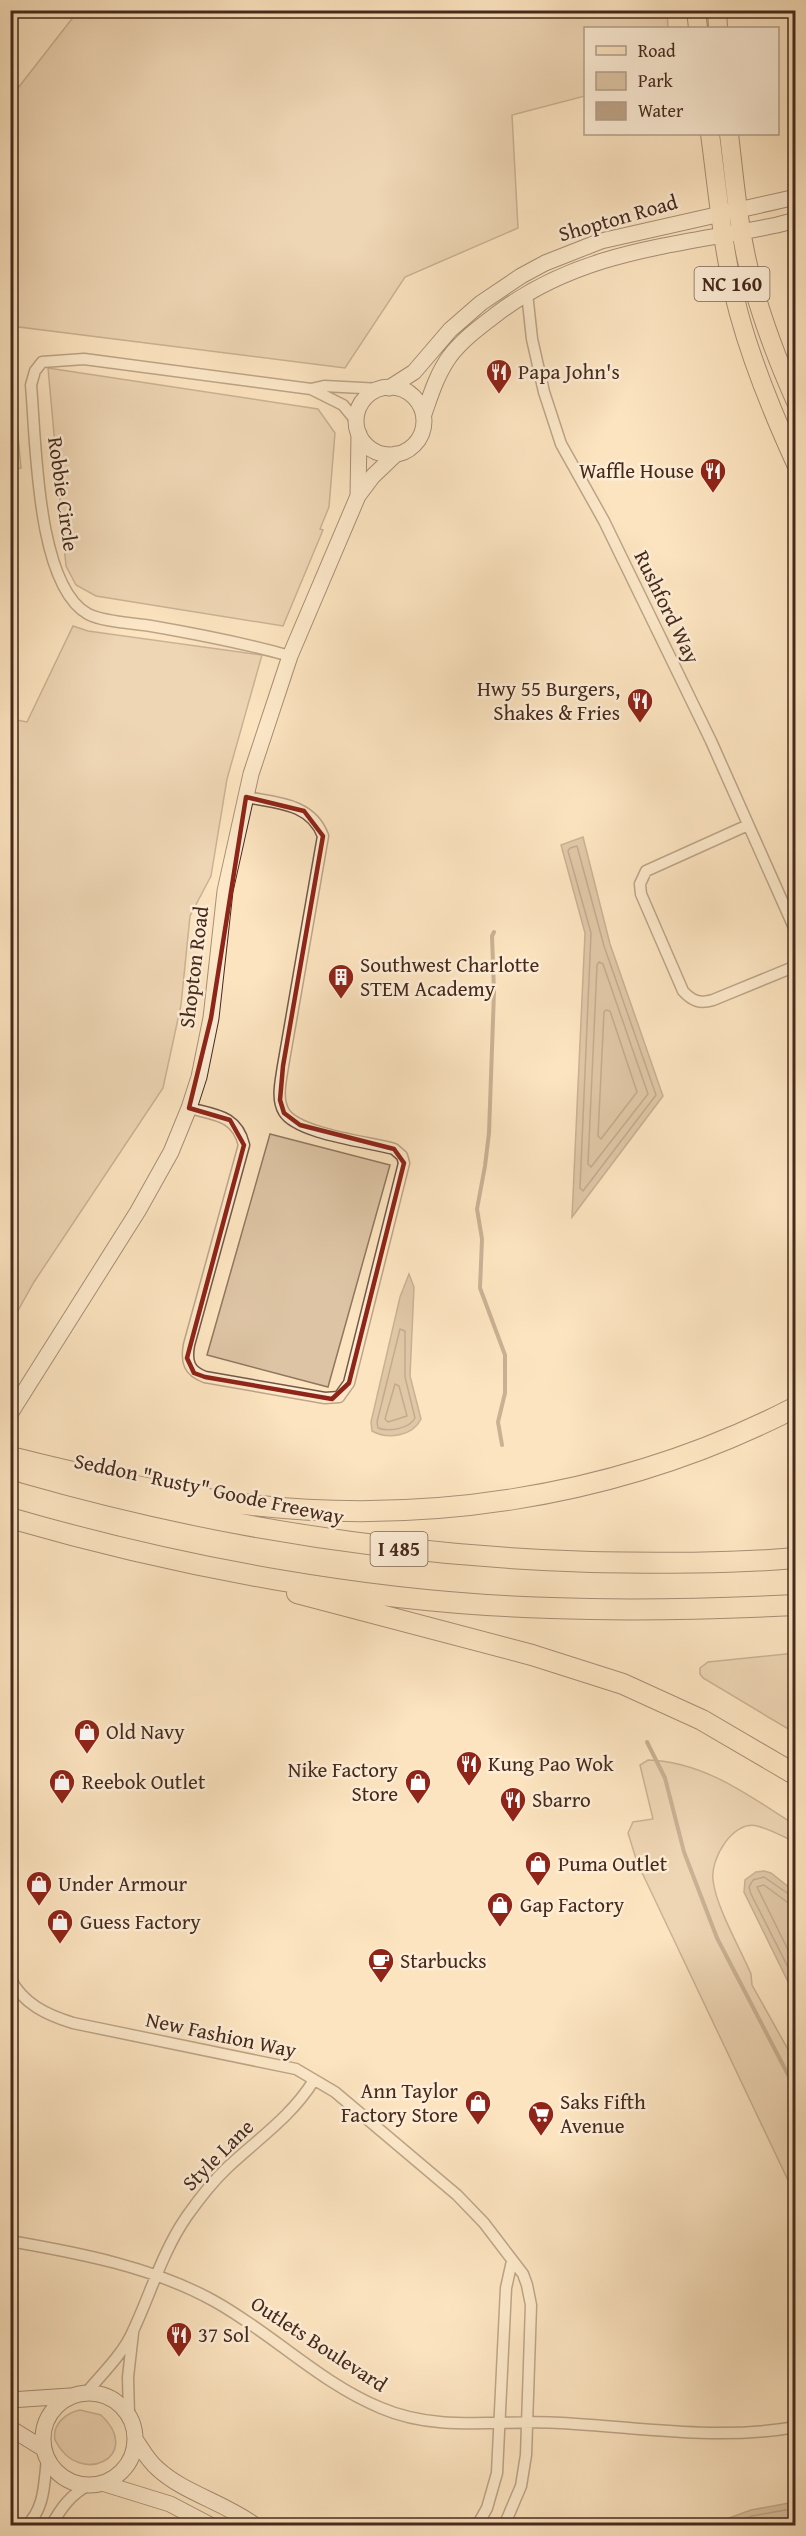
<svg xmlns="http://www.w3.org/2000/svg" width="806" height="2536" font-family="'Gentium Book Plus',serif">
<rect width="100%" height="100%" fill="#fce4c0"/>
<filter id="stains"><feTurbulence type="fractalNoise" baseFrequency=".00333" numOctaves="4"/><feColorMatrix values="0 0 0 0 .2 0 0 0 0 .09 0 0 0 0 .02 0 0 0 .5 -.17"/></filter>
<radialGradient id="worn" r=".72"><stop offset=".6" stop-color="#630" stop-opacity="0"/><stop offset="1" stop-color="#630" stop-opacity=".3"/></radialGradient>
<path fill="#ddc4a4" stroke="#917660" stroke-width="1.5" d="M78,11L667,10L668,28H586L585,96L512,115L518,228L405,277L345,368L11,326V97Z
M10,352L21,468L11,469H10Z
M48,368L318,409L335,433L329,507L320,529L323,530L283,626L96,596L76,585L66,566Z
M73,626L88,631L262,655L227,779L211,876L190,916L181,1005L163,1088L34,1282L11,1323V719L27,722Z
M270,1134L390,1165L328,1387L207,1355Z
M795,1653V1733L703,1678L700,1674V1668L708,1662Z
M648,1760C705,1762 748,1795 795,1825V1842C784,1837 770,1829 757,1826C733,1820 710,1859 713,1880C716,1907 740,1948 751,1974L752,1985L795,2062V2195L637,1862L628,1833L633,1822L653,1819L640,1765Z
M80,2410L101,2415C145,2456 79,2489 55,2440C52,2424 66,2413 80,2410Z"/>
<path fill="#bea488" stroke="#8e735d" stroke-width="1.5" d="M583,837L610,944L663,1096L572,1217L585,933L561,845Z
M409,1274L414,1287L410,1376L421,1419C413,1436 388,1440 372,1431L371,1422L400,1297Z
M764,1871L771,1873L795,1892V1996L744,1892L745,1880L756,1872Z
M795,2502V2525H710L751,2510Z"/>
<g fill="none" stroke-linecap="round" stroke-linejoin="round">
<path stroke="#826652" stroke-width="1.5" d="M577,846L604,946L656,1095L583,1191L580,1188L591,933L568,851L570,848Z
M599,962L603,964L648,1094L591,1167L588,1164L597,965Z
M606,1010L610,1011L637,1092L601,1139L598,1136L604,1012Z
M400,1329L405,1331V1377L415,1418C409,1429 389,1432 378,1428L377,1422Z
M395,1384L399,1386L407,1416L388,1422L385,1419Z
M796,1896L790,1895L764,1877L753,1880L749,1887L751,1894L796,1983
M796,1903L787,1902L764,1885L757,1887L796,1966
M726,2526L752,2516L796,2508"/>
<path stroke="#8e735d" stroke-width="4" d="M494,932L492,936L494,992L489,1133L485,1166L477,1209L482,1239L480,1288L505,1355V1393L498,1422L502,1445
M647,1742L665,1778L684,1852L717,1938L796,2090"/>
<g stroke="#735845" stroke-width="13">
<path id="street" d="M527,293L532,339L544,392L561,444L604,521L711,741L796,932
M311,389L343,405L357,422
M290,656C244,643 197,634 151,626C133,623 103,622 88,614C36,585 36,440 31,385L35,371L42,362L84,359L311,389L324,386L381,389
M748,825L646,871L640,884L641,894L683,991C692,1001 700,1004 713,1000L796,966
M189,1108C215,1115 237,1115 244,1145L189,1345C186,1362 189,1371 205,1377L325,1398L339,1397L349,1383L404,1163L402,1156L394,1149C369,1142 297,1134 284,1112C276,1099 281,1080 283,1066L323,836C311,803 276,803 246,797
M10,1978C23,2004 47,2015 73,2023L296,2069L335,2092L457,2195L484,2223L523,2274L527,2285L531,2305L526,2455L521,2486L504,2526
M10,2241C79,2253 153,2267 214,2301C272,2333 320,2383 381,2408C439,2433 501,2419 561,2423C639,2427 717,2441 796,2427
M86,2393C102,2374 123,2354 133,2331C151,2293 162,2252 187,2216C199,2199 212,2182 228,2167C258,2139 292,2116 314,2080
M129,2416L128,2377L133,2333
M26,2526C45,2509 44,2483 47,2459
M51,2526C61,2508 71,2494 89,2485
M477,2526L487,2508L497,2473L506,2288L512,2261"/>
</g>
<g stroke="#45291c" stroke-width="17">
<path id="secondary" d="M356 421a34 34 0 1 1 68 0a34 34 0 1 1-68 0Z
M389,388L414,372L450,330L481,303L521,276L545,263L601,241L796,197
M424,414C431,394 437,374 450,356C463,339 481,326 498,313C584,249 677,246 777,225L796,220
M358,496L359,434
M10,1414L138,1211L171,1152L189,1108L199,1077L211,1018L225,891L251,774L290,656L358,496L373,476L396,454
M43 2439a46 46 0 1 1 92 0a46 46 0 1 1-92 0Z
M10,2400L70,2396
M10,2428L44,2449
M135,2439C142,2449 148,2461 158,2469C184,2493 226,2503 256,2526
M102,2483L170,2504L212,2526"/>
</g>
<g stroke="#45291c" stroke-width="20">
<path id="primary" d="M696,10L698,28
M717,10L718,28
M710,134C718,193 723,255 739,314C753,365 774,416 796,464
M729,134C735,184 739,236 753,285C764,325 779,364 796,402"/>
</g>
<g stroke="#45291c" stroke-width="22">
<path id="highway" d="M10,1457C78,1473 145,1490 214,1500C412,1530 618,1499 796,1407
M24,1473C209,1526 399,1556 591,1562C659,1563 728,1564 796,1558
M10,1518C182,1568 372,1603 551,1608C632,1611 714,1609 796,1605
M297,1593L532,1655L623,1684L702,1720L796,1775"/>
</g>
<use href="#street" stroke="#fdedd6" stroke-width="10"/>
<use href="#secondary" stroke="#fdedd6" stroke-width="15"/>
<use href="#primary" stroke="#fce4c0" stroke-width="18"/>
<use href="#highway" stroke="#fce4c0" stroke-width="20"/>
</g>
<path d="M0 0H806V2536H0ZM246,797L304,811L323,836L283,1066L280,1100L284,1113L300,1125L394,1149L404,1163L349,1383L332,1399L205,1377L194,1373L187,1358L244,1145L230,1120L189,1108L211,1018Z" fill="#fce4c0" fill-opacity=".55" fill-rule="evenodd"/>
<path fill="none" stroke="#8f2418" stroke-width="4.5" stroke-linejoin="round" d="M246,797L304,811L323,836L283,1066L280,1100L284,1113L300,1125L394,1149L404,1163L349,1383L332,1399L205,1377L194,1373L187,1358L244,1145L230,1120L189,1108L211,1018Z"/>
<defs>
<g id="restaurant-pin" transform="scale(1.35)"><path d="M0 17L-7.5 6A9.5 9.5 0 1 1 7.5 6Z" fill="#8f2418" stroke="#fdedd6"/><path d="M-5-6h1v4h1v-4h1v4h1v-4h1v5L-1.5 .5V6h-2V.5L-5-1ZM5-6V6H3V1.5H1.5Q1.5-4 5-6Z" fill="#fff"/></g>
<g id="building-pin" transform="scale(1.35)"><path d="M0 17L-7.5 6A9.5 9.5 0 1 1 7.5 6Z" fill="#8f2418" stroke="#fdedd6"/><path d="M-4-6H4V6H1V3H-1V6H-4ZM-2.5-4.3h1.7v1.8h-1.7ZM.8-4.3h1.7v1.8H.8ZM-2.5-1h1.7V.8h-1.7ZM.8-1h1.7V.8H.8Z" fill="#fff"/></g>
<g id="shop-pin" transform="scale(1.35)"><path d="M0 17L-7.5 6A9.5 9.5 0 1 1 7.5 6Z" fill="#8f2418" stroke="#fdedd6"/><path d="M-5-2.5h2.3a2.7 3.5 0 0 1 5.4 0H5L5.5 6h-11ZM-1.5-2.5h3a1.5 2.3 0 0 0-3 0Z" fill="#fff"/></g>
<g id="cafe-pin" transform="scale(1.35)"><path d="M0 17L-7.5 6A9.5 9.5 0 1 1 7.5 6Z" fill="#8f2418" stroke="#fdedd6"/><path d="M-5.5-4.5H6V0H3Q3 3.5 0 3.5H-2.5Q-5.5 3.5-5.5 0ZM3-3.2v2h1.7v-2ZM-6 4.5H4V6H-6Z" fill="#fff"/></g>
<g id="supermarket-pin" transform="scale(1.35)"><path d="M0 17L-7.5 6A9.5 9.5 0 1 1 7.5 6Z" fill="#8f2418" stroke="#fdedd6"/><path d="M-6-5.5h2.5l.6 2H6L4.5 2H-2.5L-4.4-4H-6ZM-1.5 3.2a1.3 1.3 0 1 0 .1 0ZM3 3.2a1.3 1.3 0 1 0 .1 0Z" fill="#fff"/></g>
</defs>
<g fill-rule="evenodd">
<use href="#restaurant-pin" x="499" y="372"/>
<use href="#restaurant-pin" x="713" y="471"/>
<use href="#restaurant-pin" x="640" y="701"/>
<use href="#building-pin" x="341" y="977"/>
<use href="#shop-pin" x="87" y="1732"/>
<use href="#restaurant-pin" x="469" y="1764"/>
<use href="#shop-pin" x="62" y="1782"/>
<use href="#shop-pin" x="418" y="1782"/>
<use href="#restaurant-pin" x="513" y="1800"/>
<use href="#shop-pin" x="538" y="1864"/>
<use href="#shop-pin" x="39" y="1884"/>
<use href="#shop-pin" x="500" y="1905"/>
<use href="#shop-pin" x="60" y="1922"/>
<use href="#cafe-pin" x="381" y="1961"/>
<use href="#shop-pin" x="478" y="2103"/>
<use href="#supermarket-pin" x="541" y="2114"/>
<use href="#restaurant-pin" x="179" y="2335"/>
</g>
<g text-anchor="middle" stroke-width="5" stroke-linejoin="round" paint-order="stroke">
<g fill="#fdedd6" stroke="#7c6454" stroke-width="1.5">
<rect x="694.5" y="267" width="75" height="34" rx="4.5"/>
<rect x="370.5" y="1532" width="57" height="34" rx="4.5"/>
</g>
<g font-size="20" font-weight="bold" fill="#45291c">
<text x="732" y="291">NC 160</text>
<text x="399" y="1556">I 485</text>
</g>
<g font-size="21" fill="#45291c" stroke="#fdedd6">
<text transform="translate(618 218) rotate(-16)" y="7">Shopton Road</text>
<text transform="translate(63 494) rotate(82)" y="7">Robbie Circle</text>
<text transform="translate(667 607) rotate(64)" y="7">Rushford Way</text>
<text transform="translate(194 967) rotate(-83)" y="7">Shopton Road</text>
<text transform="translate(209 1489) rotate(12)" y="7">Seddon "Rusty" Goode Freeway</text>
<text transform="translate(221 2035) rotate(12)" y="7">New Fashion Way</text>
<text transform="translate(218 2155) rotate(-45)" y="7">Style Lane</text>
<text transform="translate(319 2344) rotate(33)" y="7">Outlets Boulevard</text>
</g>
<g font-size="21" fill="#45291c" stroke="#fdedd6" text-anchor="start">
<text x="518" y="379">Papa John's</text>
<text x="694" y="478" text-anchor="end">Waffle House</text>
<text x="620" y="696" text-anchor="end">Hwy 55 Burgers,<tspan x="620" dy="24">Shakes &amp; Fries</tspan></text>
<text x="360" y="972">Southwest Charlotte<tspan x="360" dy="24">STEM Academy</tspan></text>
<text x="106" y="1739">Old Navy</text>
<text x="488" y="1771">Kung Pao Wok</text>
<text x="398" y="1777" text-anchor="end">Nike Factory<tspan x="398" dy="24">Store</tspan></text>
<text x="82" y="1789">Reebok Outlet</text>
<text x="532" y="1807">Sbarro</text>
<text x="558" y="1871">Puma Outlet</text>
<text x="58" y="1891">Under Armour</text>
<text x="520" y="1912">Gap Factory</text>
<text x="80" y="1929">Guess Factory</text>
<text x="400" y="1968">Starbucks</text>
<text x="458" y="2098" text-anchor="end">Ann Taylor<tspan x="458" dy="24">Factory Store</tspan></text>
<text x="560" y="2109">Saks Fifth<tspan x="560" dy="24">Avenue</tspan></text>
<text x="198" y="2342">37 Sol</text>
</g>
</g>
<rect width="806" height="2536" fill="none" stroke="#fce4c0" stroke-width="36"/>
<rect x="12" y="12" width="782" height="2512" fill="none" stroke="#45291c" stroke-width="3"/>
<rect x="18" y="18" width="770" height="2500" fill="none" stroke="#45291c" stroke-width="1.5"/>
<rect x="584" y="27" width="195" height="108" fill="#fdedd6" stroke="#b39f8c" stroke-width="1.5"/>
<rect x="596" y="46" width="30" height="9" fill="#fce4c0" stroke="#b39f8c" stroke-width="1.5"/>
<text x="638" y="57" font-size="18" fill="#45291c">Road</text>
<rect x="596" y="72" width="30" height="18" fill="#ddc4a4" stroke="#b39f8c" stroke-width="1.5"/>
<text x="638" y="87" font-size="18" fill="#45291c">Park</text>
<rect x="596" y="102" width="30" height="18" fill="#bea488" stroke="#b39f8c" stroke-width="1.5"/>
<text x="638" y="117" font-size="18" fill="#45291c">Water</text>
<rect width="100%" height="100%" filter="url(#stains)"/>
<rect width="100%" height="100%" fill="url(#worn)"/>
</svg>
